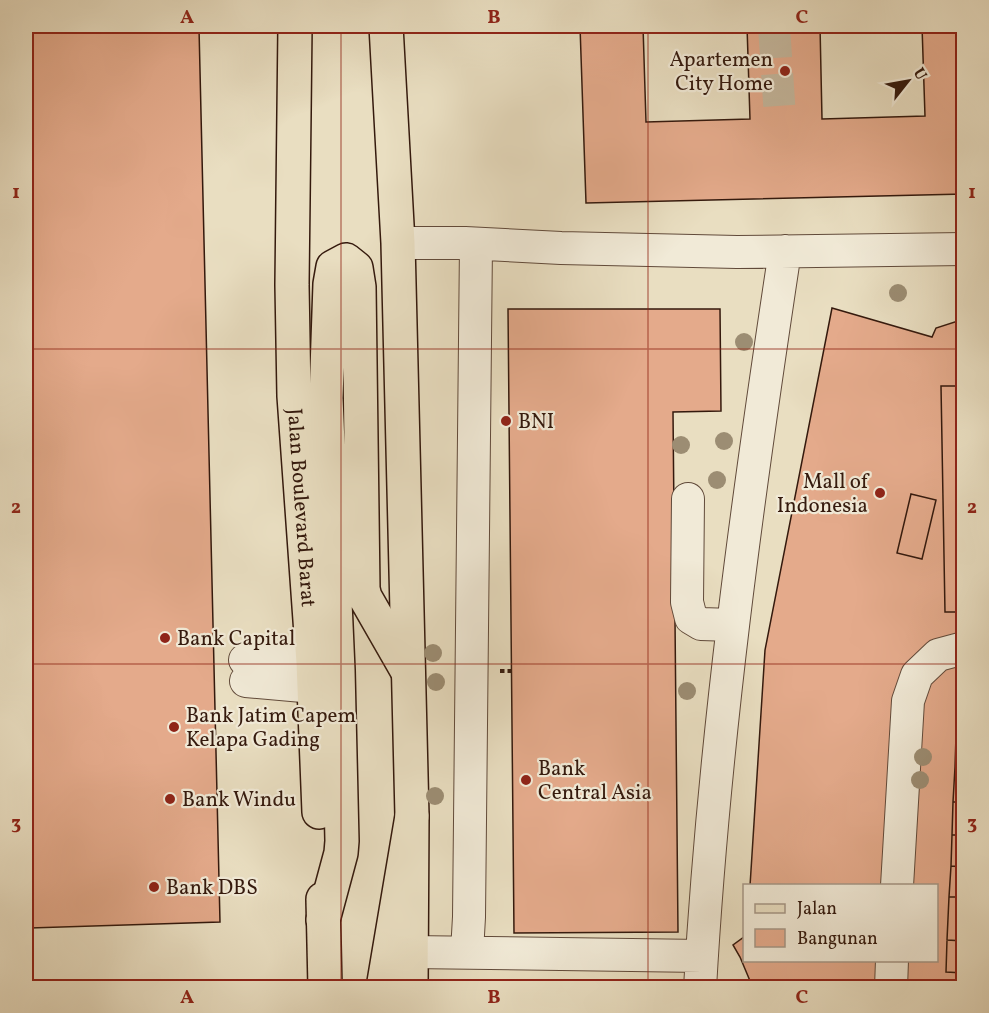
<svg xmlns="http://www.w3.org/2000/svg" width="989" height="1013" font-family="Vollkorn,serif">
<rect width="100%" height="100%" fill="#e9dec1"/>
<filter id="stains"><feTurbulence type="fractalNoise" baseFrequency=".00333" numOctaves="4"/><feColorMatrix values="0 0 0 0 .2 0 0 0 0 .09 0 0 0 0 .02 0 0 0 .5 -.17"/></filter>
<radialGradient id="worn" r=".72"><stop offset=".6" stop-color="#630" stop-opacity="0"/><stop offset="1" stop-color="#630" stop-opacity=".3"/></radialGradient>
<path fill="#e4aa8b" stroke="#34190d" stroke-width="1.5" d="M580,26H643L646,122L750,119L747,26H820L822,119L925,116L922,26H964V194L586,203Z
M199,28L220,922L30,928L26,476V30Z
M832,308L932,337L936,328L964,319V988H753L740,957L733,945L744,937V960H936V886H750L765,650Z
M508,309H720L721,411L673,412L678,932L514,933Z
M941,386H964V612H945Z
M911,494L936,500L922,559L897,553Z
M959,680H964V736H956Z
M956,736H964V768L955,767Z
M955,767L964,768V802H953Z
M953,802H964V835H952Z
M952,835H964V867L951,866Z
M951,866L964,867V897H949Z
M949,897H964V941L947,940Z
M947,940L964,941V973L946,972Z
M949,982H964V988H949Z"/>
<g fill="none" stroke-linecap="round" stroke-linejoin="round">
<path stroke="#c5b79d" stroke-width="32" stroke-dasharray="32 16" stroke-linecap="butt" d="M774,26L780,117"/>
<g stroke="#614a3a" stroke-width="34">
<path id="minor" d="M398,243H465L561,248L737,252L964,249
M688,499L687,602L691,618L701,624L733,625
M245,660L313,662
M246,681L314,687
M897,886L908,701L917,675L938,655L964,648
M410,952L702,956
M467,952L469,917L476,244
M700,988C714,741 748,495 785,251
M891,988L892,960"/>
</g>
<g stroke="#34190d" stroke-width="36">
<g id="major">
<path id="s1" d="M295,26L292,285L294,396L313,662L319,812"/>
<path d="M386,26L398,243L412,816L411,988"/>
<path d="M323,899L325,988"/>
<path d="M323,920L341,853L342,841L338,670L326,398L330,284L333,267L346,260L356,268L359,287L363,589L365,597L408,672"/>
</g>
</g>
<g stroke="#34190d" stroke-width="36">
<path id="highway" d="M383,988L412,816"/>
</g>
<path stroke="#34190d" stroke-width="4" stroke-dasharray="4.5 3" stroke-linecap="butt" d="M500,671H511"/>
<use href="#minor" stroke="#f1ead7" stroke-width="32"/>
<use href="#major" stroke="#e9dec1" stroke-width="33"/>
<use href="#highway" stroke="#e9dec1" stroke-width="33"/>
</g>
<g fill="#9c8d73">
<circle cx="898" cy="293" r="9"/>
<circle cx="744" cy="342" r="9"/>
<circle cx="724" cy="441" r="9"/>
<circle cx="681" cy="445" r="9"/>
<circle cx="717" cy="480" r="9"/>
<circle cx="433" cy="653" r="9"/>
<circle cx="436" cy="682" r="9"/>
<circle cx="687" cy="691" r="9"/>
<circle cx="923" cy="757" r="9"/>
<circle cx="920" cy="780" r="9"/>
<circle cx="435" cy="796" r="9"/>
</g>
<path fill="none" stroke="#8f2418" stroke-width="1.5" stroke-opacity="0.55" d="M341,26V988M648,26V988M26,349H964M26,664H964"/>
<g fill="#8f2418" stroke="#f1ead7" stroke-width="2">
<circle cx="785" cy="71" r="6"/>
<circle cx="506" cy="421" r="6"/>
<circle cx="880" cy="493" r="6"/>
<circle cx="165" cy="638" r="6"/>
<circle cx="174" cy="727" r="6"/>
<circle cx="526" cy="780" r="6"/>
<circle cx="170" cy="799" r="6"/>
<circle cx="154" cy="887" r="6"/>
</g>
<g text-anchor="middle" stroke-width="4.5" stroke-linejoin="round" paint-order="stroke">
<g font-size="21" fill="#34190d" stroke="#f1ead7" text-anchor="start">
<text x="773" y="66" text-anchor="end">Apartemen<tspan x="773" dy="24">City Home</tspan></text>
<text x="518" y="428">BNI</text>
<text x="868" y="488" text-anchor="end">Mall of<tspan x="868" dy="24">Indonesia</tspan></text>
<text x="177" y="645">Bank Capital</text>
<text x="186" y="722">Bank Jatim Capem<tspan x="186" dy="24">Kelapa Gading</tspan></text>
<text x="538" y="775">Bank<tspan x="538" dy="24">Central Asia</tspan></text>
<text x="182" y="806">Bank Windu</text>
<text x="166" y="894">Bank DBS</text>
</g>
<g font-size="21" fill="#34190d" stroke="#f1ead7">
<text dy="7" stroke="none"><textPath href="#s1" startOffset="482">Jalan Boulevard Barat</textPath></text>
</g>
</g>
<rect width="989" height="1013" fill="none" stroke="#e9dec1" stroke-width="66"/>
<rect x="743" y="884" width="195" height="78" fill="#f1ead7" stroke="#a59686" stroke-width="1.5"/>
<rect x="755" y="904" width="30" height="9" fill="#e9dec1" stroke="#a59686" stroke-width="1.5"/>
<text x="797" y="914" font-size="18" fill="#34190d">Jalan</text>
<rect x="755" y="929" width="30" height="18" fill="#e4aa8b" stroke="#a59686" stroke-width="1.5"/>
<text x="797" y="944" font-size="18" fill="#34190d">Bangunan</text>
<g transform="translate(908 81) rotate(59)" stroke="#f1ead7" stroke-width="4.5" paint-order="stroke">
<path d="M0-4.5L10 22L0 15L-10 22Z" fill="#34190d"/>
<text y="-9" font-size="16" font-weight="bold" text-anchor="middle" fill="#34190d">U</text>
</g>
<rect x="33" y="33" width="923" height="947" fill="none" stroke="#8f2418" stroke-width="2"/>
<g font-size="20" text-anchor="middle" font-weight="bold" fill="#8f2418">
<text x="187" y="23">A</text>
<text x="494" y="23">B</text>
<text x="802" y="23">C</text>
<text x="16" y="198">1</text>
<text x="972" y="198">1</text>
<text x="16" y="513">2</text>
<text x="972" y="513">2</text>
<text x="16" y="829">3</text>
<text x="972" y="829">3</text>
<text x="187" y="1003">A</text>
<text x="494" y="1003">B</text>
<text x="802" y="1003">C</text>
</g>
<rect width="100%" height="100%" filter="url(#stains)"/>
<rect width="100%" height="100%" fill="url(#worn)"/>
</svg>
